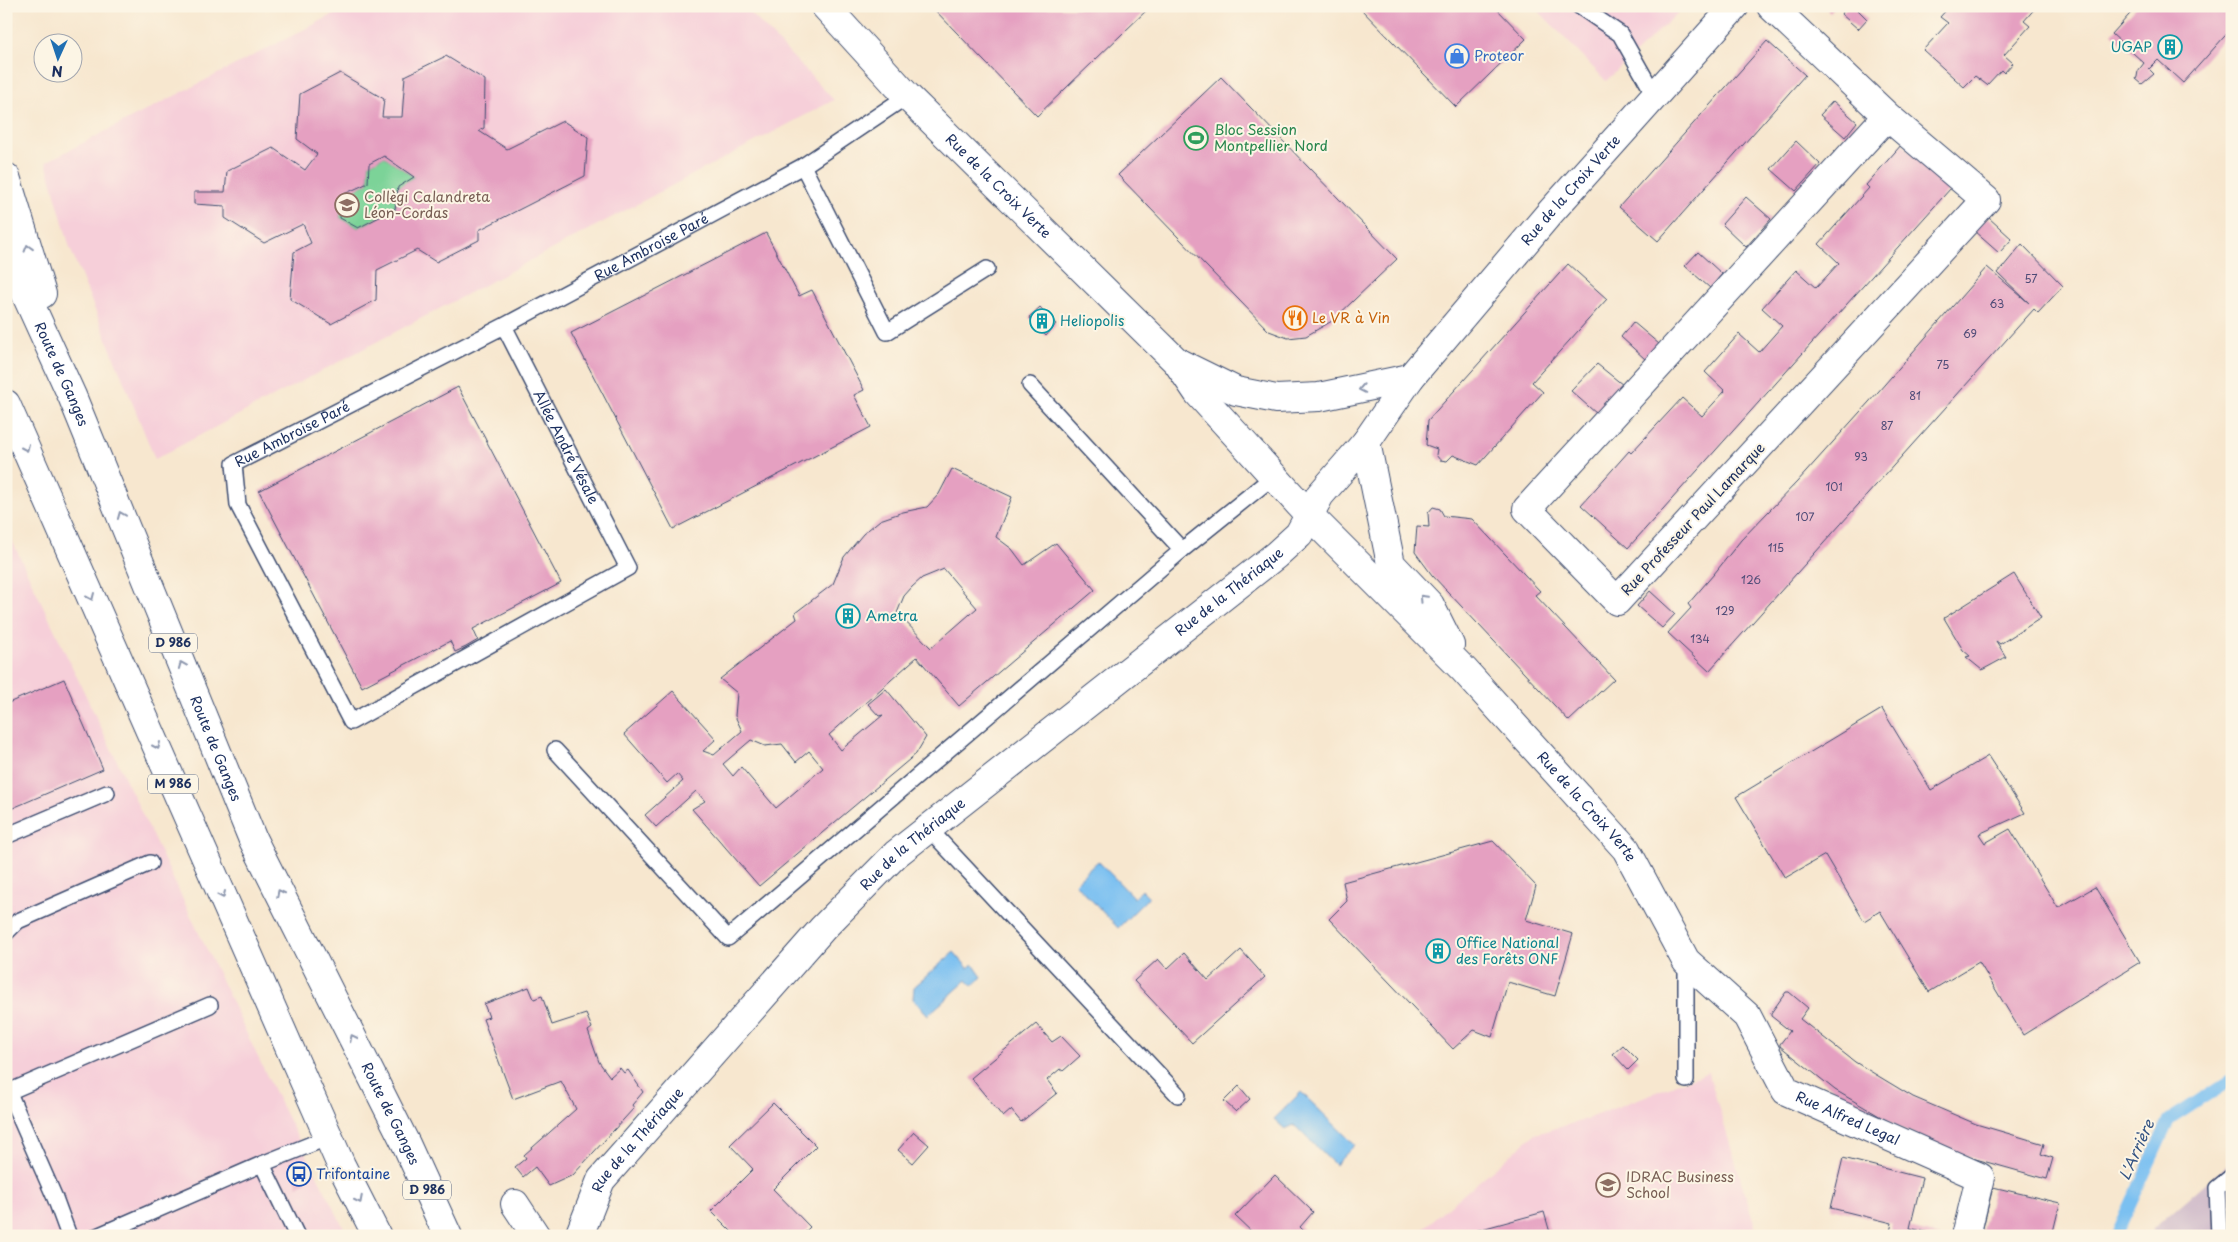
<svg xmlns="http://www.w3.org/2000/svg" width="2238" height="1242" font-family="'Playpen Sans',sans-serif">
<rect width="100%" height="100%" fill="#fcf5e5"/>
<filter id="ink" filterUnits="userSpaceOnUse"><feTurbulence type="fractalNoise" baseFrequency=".02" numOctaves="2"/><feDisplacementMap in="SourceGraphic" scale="10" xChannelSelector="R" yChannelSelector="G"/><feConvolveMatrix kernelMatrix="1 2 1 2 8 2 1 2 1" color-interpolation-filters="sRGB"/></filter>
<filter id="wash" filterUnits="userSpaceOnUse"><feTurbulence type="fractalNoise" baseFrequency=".0096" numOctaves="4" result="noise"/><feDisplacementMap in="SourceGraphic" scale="20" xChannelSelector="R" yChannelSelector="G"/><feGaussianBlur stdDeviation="1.12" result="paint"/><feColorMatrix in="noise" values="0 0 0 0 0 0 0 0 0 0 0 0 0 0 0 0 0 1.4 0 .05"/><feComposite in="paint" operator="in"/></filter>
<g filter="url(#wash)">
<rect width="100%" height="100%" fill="#f7e7cf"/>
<path fill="#f6cfd9" d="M350,6H744L834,100L155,459L70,248L46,162Z
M1534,6H1685L1606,81Z
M6,528L276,1095L348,1236H6Z
M1708,1072L1758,1236H1414L1535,1134L1581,1121Z"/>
<path fill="#d1bdcb" d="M2232,1160V1236H2152L2153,1229Z"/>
<path fill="#7cd398" stroke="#4c817b" d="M384,156L414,177L398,187L395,209L358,228L340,218L342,195L368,183L369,164Z"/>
<path fill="#7ac0f1" stroke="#4a78a8" d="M1098,861L1134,898L1142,890L1149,897L1118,928L1075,883Z
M954,952L968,968L973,964L982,977L972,986L967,980L928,1015L913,999L914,987Z
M1301,1092L1355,1145L1335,1165L1294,1125L1285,1129L1274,1119Z"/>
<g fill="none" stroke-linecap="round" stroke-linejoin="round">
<path stroke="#7ac0f1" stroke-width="12" d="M2116,1236L2169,1120L2232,1079"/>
</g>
<g id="blocks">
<path fill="#e5a0c1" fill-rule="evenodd" d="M931,6L1070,8L1151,6L1037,116Z
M1358,6H1494L1526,39L1456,107Z
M1824,6H1835L1830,12Z
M1847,6H1854L1867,19L1858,29L1841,14Z
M1950,6H2037L2024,21L2030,26L2004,55L2013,63L2004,73L2001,70L1987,85L1975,76L1964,87L1923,50L1948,23L1940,17Z
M2137,6H2232V28L2183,83L2158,60L2149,69L2154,74L2142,84L2136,79L2137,77L2138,71L2144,63L2112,34Z
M1767,41L1805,75L1658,241L1619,207Z
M446,56L485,80L484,128L479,131L507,149L563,121L588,137L585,176L479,230V240L436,262L417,250L377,270L376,300L331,324L290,299L294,252L311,243L303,224L264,243L225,218V206L194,204V192H225L227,171L273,148L305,170L317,154L297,139L300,94L340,73L384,99L382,117H402L405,76ZM384,156L414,177L398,187L395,209L358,228L340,218L342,195L368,183L369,164Z
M1221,77L1397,259L1332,321L1306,336L1288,338L1269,331L1118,175Z
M1833,101L1857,122L1845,137L1820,115Z
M1796,141L1820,164L1796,191L1771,169Z
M1902,144L1951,188L1628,548L1581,505L1629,451L1631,453L1682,398L1702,416L1725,391L1705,372L1739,334L1759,352L1782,326L1762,308L1796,270L1816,288L1839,263L1819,244L1869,188L1866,185Z
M1746,197L1771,219L1746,247L1722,224Z
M1988,217L2012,239L1999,253L1974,231Z
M766,233L799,296L812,290L864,390L854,395L871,427L673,529L571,333Z
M2022,244L2063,286L2038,313L2034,309L1709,671L1668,633L1691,608L1688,604L1714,574L1741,540L1797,482L1878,392L1987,267L2029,303L1998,273Z
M1698,252L1722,274L1710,288L1685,266Z
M1568,264L1607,299L1532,382L1543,392L1478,465L1453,455L1447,461L1440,460L1436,455L1437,449L1426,445L1428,420Z
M1040,307L1056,324L1046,336L1029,317Z
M1633,322L1659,344L1645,359L1621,337Z
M1597,364L1623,385L1597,414L1571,391Z
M458,387L561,583L473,629L478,640L466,647L455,652L450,641L362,687L259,491Z
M952,469L1012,497L996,537L1012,549L1024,565L1056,543L1095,590L959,706L917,657L829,735L841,750L883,715L879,716L868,704L886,689L926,737L916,754L759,886L692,809L705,801L696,791L656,827L645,815L683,781L677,774L667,783L624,734L673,691L716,739L703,751L714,755L742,731L735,716L737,693L720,679L797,619L795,613L833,584L844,557L863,534L880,520L903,512L927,507L939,494ZM944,569L977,608L931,648L897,613L904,596L912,587L922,578ZM751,740L765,746L782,744L796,762L809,751L823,768L776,808L741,767L733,776L723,764Z
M1433,507L1440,509L1444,516L1472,519L1540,591L1535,595L1614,679L1569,721L1432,575L1415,552L1417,526L1429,527L1428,513Z
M2014,574L2041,618L2000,644L1996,641L2006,657L1982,670L1966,657L1970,656L1963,650L1944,618Z
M1650,591L1675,614L1662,628L1637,606Z
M64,679L103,769L6,811V704Z
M1882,709L1931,790L1988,756L2025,813L1979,834L1985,843L2010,829L2058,908L2095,887L2140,962L2023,1035L1979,962L1929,992L1880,911L1864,921L1825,855L1785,878L1736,797Z
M1493,841L1536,886L1526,920L1573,934L1555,996L1508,982L1492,1037L1474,1030L1453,1049L1329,919L1347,901L1343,882Z
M1241,950L1265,977L1192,1043L1134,981L1158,959L1167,969L1184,953L1208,980Z
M529,987L534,999L542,996L552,1025L586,1014L592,1028L588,1031L599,1062L610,1077L620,1068L624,1073L628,1070L643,1092L632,1105L634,1108L573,1175L549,1186L535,1167L523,1177L515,1167L526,1158L524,1155L576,1109L561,1081L513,1099L483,1019L489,1017L484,1004Z
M1786,992H1789L1808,1008L1800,1019L1855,1062L1913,1097L1976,1124L2044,1144L2041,1154L2053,1158L2047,1179L1965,1156L1898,1127L1835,1090L1780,1046V1044L1790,1031L1771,1016V1013Z
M1036,1024L1052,1042L1061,1036L1080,1056L1063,1071L1060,1069L1047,1080L1057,1093L1021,1122L1011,1110L1003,1117L971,1078Z
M1623,1045L1638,1060L1628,1070L1613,1054Z
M1239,1086L1250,1099L1236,1112L1224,1101Z
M773,1103L816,1146L773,1189L810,1227L801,1236H782L777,1232L773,1236H736L711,1211L753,1169L730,1145Z
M914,1132L929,1145L913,1163L898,1150Z
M1843,1158L1922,1178L1910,1228L1941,1236H1889L1892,1223L1831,1208Z
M300,1165L306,1183L298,1186L291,1168Z
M1275,1175L1313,1212L1300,1227L1309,1236H1253L1254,1234L1235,1216Z
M1993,1187L2060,1203L2052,1236H1981Z
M1544,1212L1551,1236H1460V1235Z
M2195,1231L2197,1236H2184Z"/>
</g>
</g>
<g filter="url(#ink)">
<use href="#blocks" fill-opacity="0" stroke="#3c4b6f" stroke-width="1"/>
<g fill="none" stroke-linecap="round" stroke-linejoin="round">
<g stroke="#3c4b6f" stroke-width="18">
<g id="lane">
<path d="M1579,6L1620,34L1655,96"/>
<path d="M803,166L907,96"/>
<path id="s1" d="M504,326L628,568L351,722L238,505L234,464L504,326L803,166L887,332L987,269"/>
<path d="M1182,550L1274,476"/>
<path d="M555,750L728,938L1182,550L1030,385"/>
<path d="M929,829L1178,1095"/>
<path d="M6,836L107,793"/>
<path d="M6,933L18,921L150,863"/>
<path d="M1686,961V1080"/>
<path d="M6,1086L55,1198L69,1236"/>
<path d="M6,1093L210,1005"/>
<path d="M262,1164L329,1137"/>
<path d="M97,1236L262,1164L297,1236"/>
<path d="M2219,1236L2217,1188L2232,1176"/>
</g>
</g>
<g stroke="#3c4b6f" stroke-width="30">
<g id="street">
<path id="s2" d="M825,6L907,96L1177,362L1198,393L1309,515L1464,670L1626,849L1686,961L1747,1016L1786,1091L1980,1177L1966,1236"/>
<path d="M1771,6L1887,116L1986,200L1617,601L1527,509L1887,116"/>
<path d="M1177,362L1236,391L1276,399L1319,397L1410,378"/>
<path d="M1366,442L1391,564L1430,605L1450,645"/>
<path d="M515,1204L536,1236"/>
<path id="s3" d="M579,1236L601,1180L823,928L896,854L1276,555L1299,534L1320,495L1366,442L1410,378L1548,215L1735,6"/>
</g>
</g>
<g stroke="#3c4b6f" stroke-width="30">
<g id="primary">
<path d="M6,177L42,294"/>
<path id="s4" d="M6,251L72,396L253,840L406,1144L448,1236"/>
<path d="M6,404L341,1165L377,1236"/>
</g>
</g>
<use href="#lane" stroke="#fff" stroke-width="15"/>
<use href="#street" stroke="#fff" stroke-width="28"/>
<use href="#primary" stroke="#fff" stroke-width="28"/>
</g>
<defs><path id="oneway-chevron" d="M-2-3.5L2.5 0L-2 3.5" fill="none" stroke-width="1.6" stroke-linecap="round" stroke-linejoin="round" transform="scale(1.25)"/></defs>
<g stroke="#8d97ae">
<use href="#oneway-chevron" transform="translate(28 248) rotate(-107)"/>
<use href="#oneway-chevron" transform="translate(1362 389) rotate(169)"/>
<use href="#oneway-chevron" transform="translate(26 448) rotate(66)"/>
<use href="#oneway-chevron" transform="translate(121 515) rotate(-112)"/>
<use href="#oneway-chevron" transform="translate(91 597) rotate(66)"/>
<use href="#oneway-chevron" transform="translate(1423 598) rotate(-133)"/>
<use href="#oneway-chevron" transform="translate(182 665) rotate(-112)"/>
<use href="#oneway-chevron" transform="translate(157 746) rotate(66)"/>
<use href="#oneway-chevron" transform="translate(280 893) rotate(-117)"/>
<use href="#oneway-chevron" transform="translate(222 895) rotate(66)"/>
<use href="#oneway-chevron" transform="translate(353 1038) rotate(-117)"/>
<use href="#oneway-chevron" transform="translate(359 1200) rotate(63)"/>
</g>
</g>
<defs>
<g id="building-ring" transform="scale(1.25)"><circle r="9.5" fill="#fcf5e5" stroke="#0f9aa8" stroke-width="1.5"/><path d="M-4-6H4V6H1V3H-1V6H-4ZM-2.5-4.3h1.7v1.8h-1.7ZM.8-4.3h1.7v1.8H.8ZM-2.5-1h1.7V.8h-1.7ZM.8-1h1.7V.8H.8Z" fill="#0f9aa8"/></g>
<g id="shop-ring" transform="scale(1.25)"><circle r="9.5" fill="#fcf5e5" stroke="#3f7fe0" stroke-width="1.5"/><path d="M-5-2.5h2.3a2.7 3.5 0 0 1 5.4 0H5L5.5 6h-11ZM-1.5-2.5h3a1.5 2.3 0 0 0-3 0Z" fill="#3f7fe0"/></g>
<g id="stadium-ring" transform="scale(1.25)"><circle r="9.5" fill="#fcf5e5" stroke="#2e9e5b" stroke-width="1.5"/><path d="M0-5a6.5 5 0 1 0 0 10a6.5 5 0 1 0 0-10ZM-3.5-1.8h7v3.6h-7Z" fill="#2e9e5b"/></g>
<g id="school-ring" transform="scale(1.25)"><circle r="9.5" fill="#fcf5e5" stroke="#8d6e63" stroke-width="1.5"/><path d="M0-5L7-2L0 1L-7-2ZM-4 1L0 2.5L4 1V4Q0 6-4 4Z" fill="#8d6e63"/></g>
<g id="restaurant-ring" transform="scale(1.25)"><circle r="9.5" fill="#fcf5e5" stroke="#e8710a" stroke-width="1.5"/><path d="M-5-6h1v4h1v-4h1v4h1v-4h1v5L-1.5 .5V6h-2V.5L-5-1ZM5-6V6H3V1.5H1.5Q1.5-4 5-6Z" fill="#e8710a"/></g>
<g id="bus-ring" transform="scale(1.25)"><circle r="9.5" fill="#fcf5e5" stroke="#1a4fb4" stroke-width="1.5"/><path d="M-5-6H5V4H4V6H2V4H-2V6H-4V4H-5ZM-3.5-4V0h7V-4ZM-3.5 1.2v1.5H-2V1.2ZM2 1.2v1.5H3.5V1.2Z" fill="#1a4fb4"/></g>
<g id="university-ring" transform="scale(1.25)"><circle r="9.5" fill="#fcf5e5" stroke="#8d6e63" stroke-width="1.5"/><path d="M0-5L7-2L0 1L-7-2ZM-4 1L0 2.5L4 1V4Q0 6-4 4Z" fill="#8d6e63"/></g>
</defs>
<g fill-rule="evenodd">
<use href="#building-ring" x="2170" y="47"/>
<use href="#shop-ring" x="1457" y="56"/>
<use href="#stadium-ring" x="1196" y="138"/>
<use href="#school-ring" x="347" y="205"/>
<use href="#restaurant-ring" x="1295" y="318"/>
<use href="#building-ring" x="1042" y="321"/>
<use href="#building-ring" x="848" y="616"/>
<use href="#building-ring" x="1438" y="951"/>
<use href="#bus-ring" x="299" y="1174"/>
<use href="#university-ring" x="1608" y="1185"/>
</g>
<g text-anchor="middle" stroke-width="4" stroke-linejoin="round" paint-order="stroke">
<g font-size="11" fill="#4e4b77">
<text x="2031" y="283">57</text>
<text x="1997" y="308">63</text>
<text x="1970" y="338">69</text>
<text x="1943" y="369">75</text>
<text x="1915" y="400">81</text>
<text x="1887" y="430">87</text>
<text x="1861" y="461">93</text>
<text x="1834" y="491">101</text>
<text x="1805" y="521">107</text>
<text x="1776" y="552">115</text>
<text x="1751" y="584">126</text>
<text x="1725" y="615">129</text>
<text x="1700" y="643">134</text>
</g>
<g fill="#fcf5e5" stroke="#5e6a86" stroke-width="1">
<rect x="149" y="633.5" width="48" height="19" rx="4"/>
<rect x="148" y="774.5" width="50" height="19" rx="4"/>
<rect x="403" y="1180.5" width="48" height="19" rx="4"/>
</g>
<g font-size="12" font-weight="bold" fill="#1b2f5e">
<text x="173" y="647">D 986</text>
<text x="173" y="788">M 986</text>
<text x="427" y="1194">D 986</text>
</g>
<g font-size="14" fill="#0d838f" stroke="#fcf5e5" text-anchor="start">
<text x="2152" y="52" text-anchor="end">UGAP</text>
<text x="1060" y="326">Heliopolis</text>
<text x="866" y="621">Ametra</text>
<text x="1456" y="948">Office National<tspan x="1456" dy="16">des Forêts ONF</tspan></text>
</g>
<g font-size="14" fill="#366cbe" stroke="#fcf5e5" text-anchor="start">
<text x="1474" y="61">Proteor</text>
</g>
<g font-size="14" fill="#27864d" stroke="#fcf5e5" text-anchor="start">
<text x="1214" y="135">Bloc Session<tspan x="1214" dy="16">Montpellier Nord</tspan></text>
</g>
<g font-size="14" fill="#1b2f5e" stroke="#fcf5e5">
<text dy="5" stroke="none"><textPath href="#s2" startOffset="250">Rue de la Croix Verte</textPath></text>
<text dy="5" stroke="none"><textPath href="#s3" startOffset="1454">Rue de la Croix Verte</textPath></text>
<text dy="5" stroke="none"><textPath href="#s1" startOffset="1345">Rue Ambroise Paré</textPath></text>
<text dy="5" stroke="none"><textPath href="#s4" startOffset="135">Route de Ganges</textPath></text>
<text dy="5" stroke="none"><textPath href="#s1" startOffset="940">Rue Ambroise Paré</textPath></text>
<text dy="5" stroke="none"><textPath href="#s1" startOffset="136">Allée André Vésale</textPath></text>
<text transform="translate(1693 519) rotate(-47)" y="5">Rue Professeur Paul Lamarque</text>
<text dy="5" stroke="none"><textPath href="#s3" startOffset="924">Rue de la Thériaque</textPath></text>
<text dy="5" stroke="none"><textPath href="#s4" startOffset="540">Route de Ganges</textPath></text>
<text dy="5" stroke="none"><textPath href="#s2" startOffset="1106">Rue de la Croix Verte</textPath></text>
<text dy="5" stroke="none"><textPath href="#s3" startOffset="519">Rue de la Thériaque</textPath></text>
<text dy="5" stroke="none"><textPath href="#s4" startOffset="945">Route de Ganges</textPath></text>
<text dy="5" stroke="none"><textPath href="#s2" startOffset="1525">Rue Alfred Legal</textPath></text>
<text dy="5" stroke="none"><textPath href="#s3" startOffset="114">Rue de la Thériaque</textPath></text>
</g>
<g font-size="14" fill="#785e54" stroke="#fcf5e5" text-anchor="start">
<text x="364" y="202">Collègi Calandreta<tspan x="364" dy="16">Léon-Cordas</tspan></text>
<text x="1626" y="1182">IDRAC Business<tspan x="1626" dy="16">School</tspan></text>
</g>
<g font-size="14" fill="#c56008" stroke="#fcf5e5" text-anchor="start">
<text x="1312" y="323">Le VR à Vin</text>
</g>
<g font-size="14" fill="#164399" stroke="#fcf5e5" text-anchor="start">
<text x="316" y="1179">Trifontaine</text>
</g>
<g font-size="15" font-style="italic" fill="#335383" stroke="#fcf5e5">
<text transform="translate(2137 1150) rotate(-66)" y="5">L'Arrière</text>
</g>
</g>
<rect width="2238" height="1242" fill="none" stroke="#fcf5e5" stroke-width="25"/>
<g transform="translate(58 58) rotate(183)"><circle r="24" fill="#fcf5e5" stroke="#a2a6af"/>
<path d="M0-4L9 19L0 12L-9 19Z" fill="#1f6fb2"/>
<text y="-8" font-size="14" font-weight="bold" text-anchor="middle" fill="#1b2f5e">N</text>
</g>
</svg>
